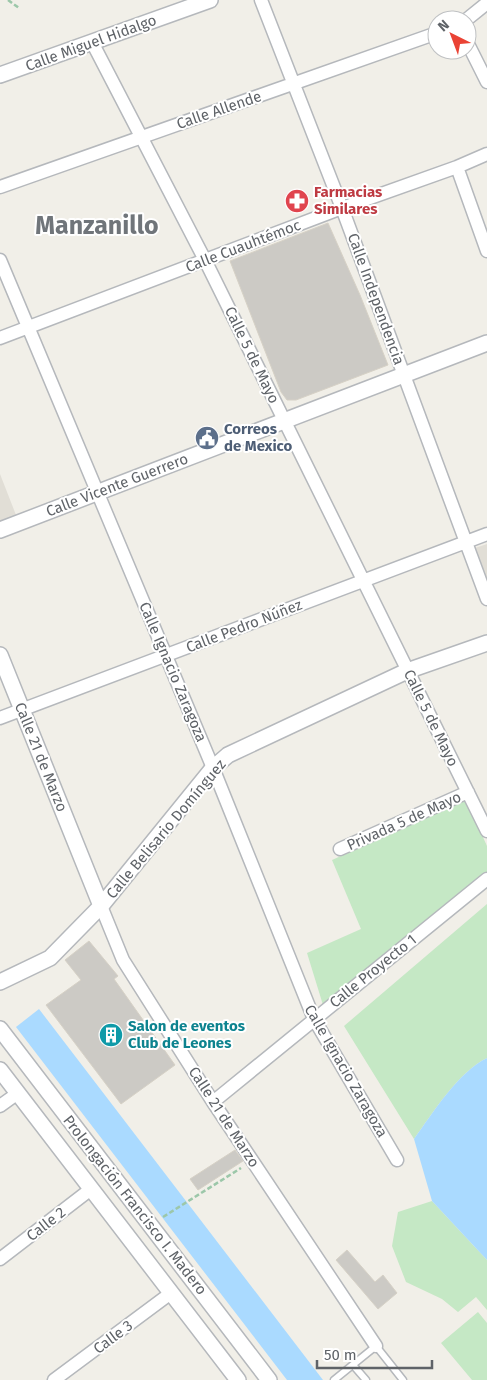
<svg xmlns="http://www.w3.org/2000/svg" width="487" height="1380" font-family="'Fira Sans',sans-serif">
<rect width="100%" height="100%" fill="#f1efe8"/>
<path fill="#e1ded6" d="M0,474L16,515L0,521Z
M487,544V582L475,548Z"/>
<path fill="#c5e8c5" d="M466,800L487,846V878L323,1005L307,953L361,929L332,860Z
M487,904V1058C459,1071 432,1114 414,1139L344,1026Z
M432,1201L487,1260V1310L476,1297L458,1312L442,1299L406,1282L392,1246L398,1212Z
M478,1312L487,1323V1380H472L441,1343Z"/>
<path fill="#aadaff" d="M39,1009L323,1380H287L16,1027Z
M487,1058V1260L432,1201L414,1139C432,1114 459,1071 487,1058Z"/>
<path fill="#cccac5" stroke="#d6d1c6" d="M328,223L360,295L388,365L296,400H287L281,392L230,261Z
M89,941L118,976L114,979L175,1065L121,1104L46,1005L81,980L65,960Z
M235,1150L243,1161L198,1190L190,1179Z
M347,1250L375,1282L383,1275L397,1293L378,1309L336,1260Z"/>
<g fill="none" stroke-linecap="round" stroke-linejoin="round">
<g stroke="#b5b8bc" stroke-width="9">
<path id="service" d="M353,1365L366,1380
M334,1380L376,1346L403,1380"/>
</g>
<g stroke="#b5b8bc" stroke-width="15">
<path id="minor" d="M261,0L342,208L487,599
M466,20L487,3
M92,42L205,260L487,831
M467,42L487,82
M457,167L487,251
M0,187L437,33
M0,260L213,768L314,1019L397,1160
M0,338L342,208L457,167L487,154
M0,718L487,534
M340,849L468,792
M101,906L123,960L213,1102L376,1346
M213,1102L487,879
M0,1106L18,1093
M0,1259L91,1189
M54,1380L171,1293"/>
</g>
<g stroke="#b5b8bc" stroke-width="18">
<path id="tertiary" d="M0,75L210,0
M0,530L487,343
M0,655L101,906
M0,982L50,958L101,906L213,768L228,755L407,671L487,643
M0,1029L269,1380
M0,1070L238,1380"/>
</g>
<path stroke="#9cc7a9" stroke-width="2.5" stroke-dasharray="5 2.5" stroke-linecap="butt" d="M8,0L19,8
M163,1217L241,1168"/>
<use href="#service" stroke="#fff" stroke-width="6"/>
<use href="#minor" stroke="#fff" stroke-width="12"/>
<use href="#tertiary" stroke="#fff" stroke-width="15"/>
</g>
<defs>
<g id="pharmacy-disc" transform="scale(1.25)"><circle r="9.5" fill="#e0444e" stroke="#fff"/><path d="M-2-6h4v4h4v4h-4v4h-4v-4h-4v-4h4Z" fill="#fff"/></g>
<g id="civic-disc" transform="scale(1.25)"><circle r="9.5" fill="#5c6f8a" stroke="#fff"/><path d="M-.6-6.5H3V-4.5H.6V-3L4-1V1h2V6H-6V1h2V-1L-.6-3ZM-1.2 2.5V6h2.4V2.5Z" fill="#fff"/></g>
<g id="building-disc" transform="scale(1.25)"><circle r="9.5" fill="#0f9aa8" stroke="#fff"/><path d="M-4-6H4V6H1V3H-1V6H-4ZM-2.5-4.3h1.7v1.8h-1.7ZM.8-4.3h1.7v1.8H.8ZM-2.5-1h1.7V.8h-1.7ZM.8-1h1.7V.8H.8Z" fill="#fff"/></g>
</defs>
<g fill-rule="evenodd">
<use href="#pharmacy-disc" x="297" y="201"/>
<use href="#civic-disc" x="207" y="438"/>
<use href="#building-disc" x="111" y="1035"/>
</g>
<g text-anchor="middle" stroke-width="4" stroke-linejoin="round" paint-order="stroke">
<g font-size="15" fill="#5f6368" stroke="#fff">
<text transform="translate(91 43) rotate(-20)" y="5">Calle Miguel Hidalgo</text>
<text transform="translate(219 110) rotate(-19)" y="5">Calle Allende</text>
<text transform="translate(243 246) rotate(-21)" y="5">Calle Cuauhtémoc</text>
<text transform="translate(376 299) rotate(70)" y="5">Calle Independencia</text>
<text transform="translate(252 355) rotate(64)" y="5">Calle 5 de Mayo</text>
<text transform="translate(117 485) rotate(-21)" y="5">Calle Vicente Guerrero</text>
<text transform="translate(244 626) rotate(-21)" y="5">Calle Pedro Núñez</text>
<text transform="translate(173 672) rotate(67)" y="5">Calle Ignacio Zaragoza</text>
<text transform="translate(431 718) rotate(64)" y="5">Calle 5 de Mayo</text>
<text transform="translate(41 757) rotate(68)" y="5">Calle 21 de Marzo</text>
<text transform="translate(404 821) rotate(-24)" y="5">Privada 5 de Mayo</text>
<text transform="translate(166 829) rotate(-50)" y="5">Calle Belisario Domínguez</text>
<text transform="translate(373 971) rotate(-39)" y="5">Calle Proyecto 1</text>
<text transform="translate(346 1071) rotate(60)" y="5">Calle Ignacio Zaragoza</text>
<text transform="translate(224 1117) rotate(57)" y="5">Calle 21 de Marzo</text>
<text transform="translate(135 1205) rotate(52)" y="5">Prolongación Francisco I. Madero</text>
<text transform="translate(46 1224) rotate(-38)" y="5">Calle 2</text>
<text transform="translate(113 1337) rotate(-37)" y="5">Calle 3</text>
</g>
<g font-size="15" font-weight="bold" fill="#be3a42" stroke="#fff" text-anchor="start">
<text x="314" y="197">Farmacias<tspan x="314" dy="17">Similares</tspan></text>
</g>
<g font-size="15" font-weight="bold" fill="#4e5e75" stroke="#fff" text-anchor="start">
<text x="224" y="434">Correos<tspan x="224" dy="17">de Mexico</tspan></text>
</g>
<g font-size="15" font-weight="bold" fill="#0d838f" stroke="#fff" text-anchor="start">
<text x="128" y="1031">Salon de eventos<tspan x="128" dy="17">Club de Leones</tspan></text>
</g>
<g font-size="25" font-weight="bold" fill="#70757a" stroke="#fff">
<text x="97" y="234">Manzanillo</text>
</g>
</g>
<g transform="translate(452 35) rotate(318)"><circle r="24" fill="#ffffff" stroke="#bfc1c3"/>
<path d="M0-4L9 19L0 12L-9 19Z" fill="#ea4335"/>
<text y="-8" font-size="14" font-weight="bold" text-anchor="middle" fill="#5f6368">N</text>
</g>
<path d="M317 1360v8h115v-8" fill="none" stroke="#5f6368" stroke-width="2.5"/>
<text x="324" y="1360" font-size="15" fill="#5f6368" stroke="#ffffff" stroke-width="4" paint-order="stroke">50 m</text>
</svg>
